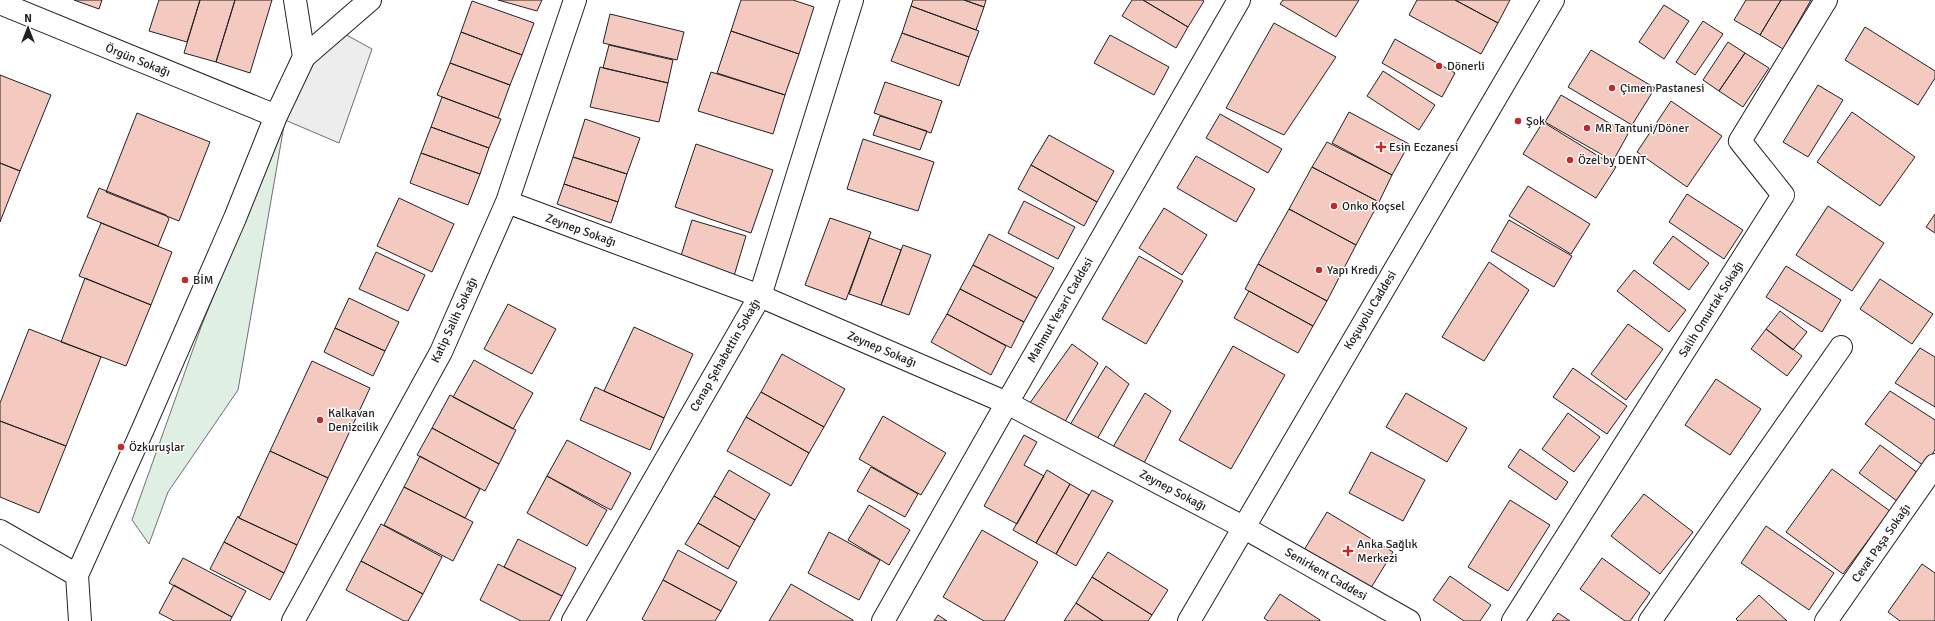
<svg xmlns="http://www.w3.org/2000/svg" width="1935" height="621" font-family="Signika,sans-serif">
<rect width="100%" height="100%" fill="#fff"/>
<path fill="#e0efe3" stroke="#6f6f6f" d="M285,120L238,390L168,492L149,544L132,520L201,327Z"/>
<path fill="#ededed" stroke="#6f6f6f" d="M332,27L372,49L339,143L285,120Z"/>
<path fill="#f3c9c0" stroke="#222" d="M74,0H102L99,9Z
M159,0H200L187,42L149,31Z
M200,0H235L216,62L184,53Z
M235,0H272L250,73L216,62Z
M498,0H542L537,11Z
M741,0H793L814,7L799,54L731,31Z
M913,0H964L984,7L976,30L911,6Z
M964,0H986L984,7Z
M1132,0H1143L1188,27L1176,48L1122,16Z
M1143,0H1202L1204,1L1188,27Z
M1283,0H1359L1336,37L1280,4Z
M1417,0H1455L1498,23L1481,54L1409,15Z
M1455,0H1510L1498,23Z
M1746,0H1781L1760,35L1734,20Z
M1781,0H1811L1783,49L1760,35Z
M472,1L534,23L522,55L461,32Z
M1664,5L1689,21L1664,59L1639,42Z
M911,6L979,31L969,57L902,33Z
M610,14L684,32L677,60L603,43Z
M1703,21L1723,34L1695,75L1676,62Z
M1274,23L1336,57L1284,135L1226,108Z
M1865,27L1935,71V78L1918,105L1845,60Z
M731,31L799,54L785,95L717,73Z
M461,32L522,55L510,85L450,63Z
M902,33L969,57L959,86L891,61Z
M1110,35L1169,67L1154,95L1094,63Z
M1395,39L1455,73L1442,97L1382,63Z
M1728,42L1745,53L1719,91L1703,80Z
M609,45L673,60L668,83L603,68Z
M1591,50L1655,88L1632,125L1568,87Z
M1745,53L1769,68L1743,107L1719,91Z
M450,63L510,85L498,118L437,95Z
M600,67L668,83L659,122L590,107Z
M1383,71L1435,105L1419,130L1367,96Z
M711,72L785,95L773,134L698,111Z
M0,75L51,95L20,171L0,163Z
M885,82L942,101L931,133L874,113Z
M1818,85L1843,100L1808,157L1783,142Z
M1561,95L1628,134L1613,161L1545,122Z
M442,97L501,119L489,148L431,127Z
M1671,101L1722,136L1687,187L1637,152Z
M1349,112L1409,144L1392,175L1332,143Z
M1852,112L1915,157L1880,206L1817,162Z
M137,113L210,142L179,221L106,192Z
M1220,114L1282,149L1268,173L1206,138Z
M880,116L927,131L920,150L873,135Z
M585,119L640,138L627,174L573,157Z
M1543,122L1616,167L1596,198L1523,154Z
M431,127L489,148L480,174L421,153Z
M1049,135L1114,171L1097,202L1031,165Z
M863,139L934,162L918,211L847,189Z
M1327,142L1392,175L1379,202L1312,167Z
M696,144L773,170L751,233L675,207Z
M421,153L480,174L468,205L410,183Z
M1196,156L1255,189L1236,222L1177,188Z
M573,157L627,174L618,202L564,184Z
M0,163L20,171L0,222Z
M1031,165L1097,202L1084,226L1018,189Z
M1312,167L1379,202L1356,245L1289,209Z
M564,184L618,202L611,223L557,204Z
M1528,186L1590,224L1571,254L1509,216Z
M99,188L166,215L169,219L158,246L87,217Z
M1687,194L1743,230L1724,259L1669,222Z
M399,198L454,224L432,272L377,246Z
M1024,201L1075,227L1058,259L1008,233Z
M1828,206L1884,243L1852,291L1796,255Z
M1164,208L1207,235L1182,275L1139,248Z
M1289,209L1356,245L1327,301L1258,264Z
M1935,214V233L1926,227Z
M830,218L871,232L846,300L805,285Z
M692,220L746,236L734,276L680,259Z
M1509,220L1572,256L1554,287L1491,251Z
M101,223L172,252L151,305L79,276Z
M989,234L1054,268L1037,298L973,265Z
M1673,236L1709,263L1689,290L1653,263Z
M869,238L901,250L881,305L849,294Z
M903,245L931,255L909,315L881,305Z
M376,252L425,275L408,311L359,289Z
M1139,256L1183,281L1146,344L1102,319Z
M1489,262L1529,290L1484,361L1442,337Z
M1258,264L1327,301L1313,326L1245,289Z
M973,265L1037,298L1024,322L960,289Z
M1786,266L1841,300L1822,332L1766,297Z
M1634,270L1686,310L1669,332L1617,291Z
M85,278L151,305L126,366L61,342Z
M1880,279L1933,314L1912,344L1860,309Z
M960,289L1024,322L1011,348L947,314Z
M1249,291L1313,326L1298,353L1234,318Z
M349,298L399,322L385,351L335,328Z
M508,304L556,329L532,374L484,349Z
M1780,311L1807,332L1793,350L1766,329Z
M947,314L1006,346L991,375L931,342Z
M1628,324L1663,349L1626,400L1591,374Z
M634,327L693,354L664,418L604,391Z
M335,328L385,351L373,376L324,352Z
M29,329L101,357L66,446L0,421V403Z
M1766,329L1802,356L1787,376L1751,349Z
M1072,344L1098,363L1062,427L1027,407Z
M1233,346L1285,375L1231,469L1179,440Z
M1920,348L1935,357V407L1895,383Z
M782,354L845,389L824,427L761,392Z
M474,360L533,393L513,429L453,397Z
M312,361L370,388L328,478L270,451Z
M1106,366L1129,384L1093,446L1068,428Z
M1573,368L1627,406L1607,434L1553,397Z
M1716,379L1761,409L1730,455L1685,425Z
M595,387L664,418L650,450L580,420Z
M1890,391L1935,420V450L1924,466L1865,424Z
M761,392L824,427L809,453L746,417Z
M1145,393L1171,411L1143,465L1110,452Z
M1406,393L1467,428L1447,462L1386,427Z
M450,395L516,430L499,464L432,428Z
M1568,413L1600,437L1574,472L1542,449Z
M883,416L946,453L921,495L859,459Z
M746,417L809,453L791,486L727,451Z
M0,421L66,446L39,513L0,497Z
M432,428L499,464L485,491L417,455Z
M1024,435L1037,442L1024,465L1044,476L1017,524L984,506Z
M567,440L631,473L611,510L547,476Z
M1880,445L1918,473L1897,501L1859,473Z
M1520,449L1568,482L1556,500L1508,467Z
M270,451L328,478L297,545L239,518Z
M1371,452L1425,480L1403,521L1349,493Z
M420,456L480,489L465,518L404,487Z
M871,467L918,494L905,517L857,491Z
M1832,469L1890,511L1843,574L1786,532Z
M729,470L770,494L755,520L714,496Z
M1047,470L1070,484L1036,543L1013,530Z
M547,476L607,510L587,546L527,513Z
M1070,484L1089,495L1056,554L1036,543Z
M404,487L473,522L453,561L384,525Z
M1092,490L1113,501L1076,566L1056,554Z
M1644,494L1693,532L1660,574L1611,536Z
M714,496L755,520L740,547L698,523Z
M1510,500L1550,525L1508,591L1468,567Z
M869,505L910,530L889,565L848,540Z
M1327,512L1393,552L1369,591L1304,550Z
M238,516L239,518L297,545L284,573L224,542Z
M698,523L740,547L728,569L685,544Z
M381,524L442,557L423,594L361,561Z
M1766,526L1834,573L1809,610L1741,563Z
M982,530L1038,562L1004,621H984L943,597Z
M829,532L880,560L859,600L808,573Z
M518,539L576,568L562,596L504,567Z
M224,542L284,573L270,600L210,569Z
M678,550L737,582L721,611L663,580Z
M1108,552L1168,590L1152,615L1092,577Z
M183,558L246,591L232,617L169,583Z
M1602,558L1650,593L1630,621H1625L1580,589Z
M361,561L423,594L408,621H404L346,590Z
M498,564L562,596L549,621H521L480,600Z
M1922,564L1935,573V621H1900L1888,612Z
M1450,576L1491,605L1480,621H1464L1433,600Z
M1092,577L1152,615L1148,621H1103L1076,603Z
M663,580L721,611L715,621H645L642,619Z
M791,584L853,620V621H769Z
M174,585L232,617L230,621H174L159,613Z
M1280,594L1320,620V621H1268L1264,618Z
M1759,595L1787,621H1738L1736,619Z
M1076,603L1103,621H1064Z
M1558,613L1570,621H1552Z
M938,615L947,621H934Z"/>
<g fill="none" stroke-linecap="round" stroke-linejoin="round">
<g stroke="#222" stroke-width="24">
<path id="street" d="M295,0L304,57
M0,3L276,116
M507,202L760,296L1007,403L1243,527
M0,531L77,575
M80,621L77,575L143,429L235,218L276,116L304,57L370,0
M293,621L441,352L507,202L575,0
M573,621L760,296L852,0
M1513,621L1783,195L1740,141L1826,0
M1650,621L1841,347
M1826,621L1935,465"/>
</g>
<g stroke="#222" stroke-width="24">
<path id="secondary" d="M1243,527L1409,621
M883,621L1007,403L1239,0
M1189,621L1553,0"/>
</g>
<use href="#street" stroke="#fff" stroke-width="22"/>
<use href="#secondary" stroke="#fff" stroke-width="22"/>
</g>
<g fill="#c62828" stroke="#fff" stroke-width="1.5">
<circle cx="1439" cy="66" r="4"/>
<circle cx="1612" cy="88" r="4"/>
<circle cx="1518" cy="121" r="4"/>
<circle cx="1587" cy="128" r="4"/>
<path d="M1379 141h4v4h4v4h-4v4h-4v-4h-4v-4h4z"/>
<circle cx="1570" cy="160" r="4"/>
<circle cx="1334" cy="206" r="4"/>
<circle cx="1319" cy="270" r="4"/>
<circle cx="185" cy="280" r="4"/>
<circle cx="320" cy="420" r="4"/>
<circle cx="121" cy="447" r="4"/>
<path d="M1346 545h4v4h4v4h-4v4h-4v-4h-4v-4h4z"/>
</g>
<g text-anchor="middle" stroke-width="3" stroke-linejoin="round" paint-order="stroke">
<g font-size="12" fill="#222" stroke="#fff">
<text transform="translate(138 60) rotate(22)" y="4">Örgün Sokağı</text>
<text transform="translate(581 230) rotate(20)" y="4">Zeynep Sokağı</text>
<text transform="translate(1711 309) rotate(-58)" y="4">Salih Omurtak Sokağı</text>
<text transform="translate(1060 310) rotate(-60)" y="4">Mahmut Yesari Caddesi</text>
<text transform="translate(1370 310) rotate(-59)" y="4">Koşuyolu Caddesi</text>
<text transform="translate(454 320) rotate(-65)" y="4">Katip Salih Sokağı</text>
<text transform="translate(882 349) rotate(23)" y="4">Zeynep Sokağı</text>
<text transform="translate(725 355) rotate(-60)" y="4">Cenap Şehabettin Sokağı</text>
<text transform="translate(1173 490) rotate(28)" y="4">Zeynep Sokağı</text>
<text transform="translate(1881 543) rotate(-55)" y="4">Cevat Paşa Sokağı</text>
<text transform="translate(1326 574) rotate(30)" y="4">Senirkent Caddesi</text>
</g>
<g font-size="12" fill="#222" stroke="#fff" text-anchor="start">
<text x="1447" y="70">Dönerli</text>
<text x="1620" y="92">Çimen Pastanesi</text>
<text x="1526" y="125">Şok</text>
<text x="1595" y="132">MR Tantuni/Döner</text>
<text x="1389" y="151">Esin Eczanesi</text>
<text x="1578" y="164">Özel by DENT</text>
<text x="1342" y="210">Onko Koçsel</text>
<text x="1327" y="274">Yapı Kredi</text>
<text x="193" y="284">BİM</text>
<text x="328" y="417">Kalkavan<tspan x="328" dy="14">Denizcilik</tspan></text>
<text x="129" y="451">Özkuruşlar</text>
<text x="1357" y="548">Anka Sağlık<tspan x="1357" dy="14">Merkezi</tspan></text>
</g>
</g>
<g transform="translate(28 28)" stroke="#ffffff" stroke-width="3" paint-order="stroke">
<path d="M0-3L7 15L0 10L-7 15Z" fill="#222222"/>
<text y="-6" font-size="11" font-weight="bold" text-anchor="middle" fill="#222222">N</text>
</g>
</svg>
